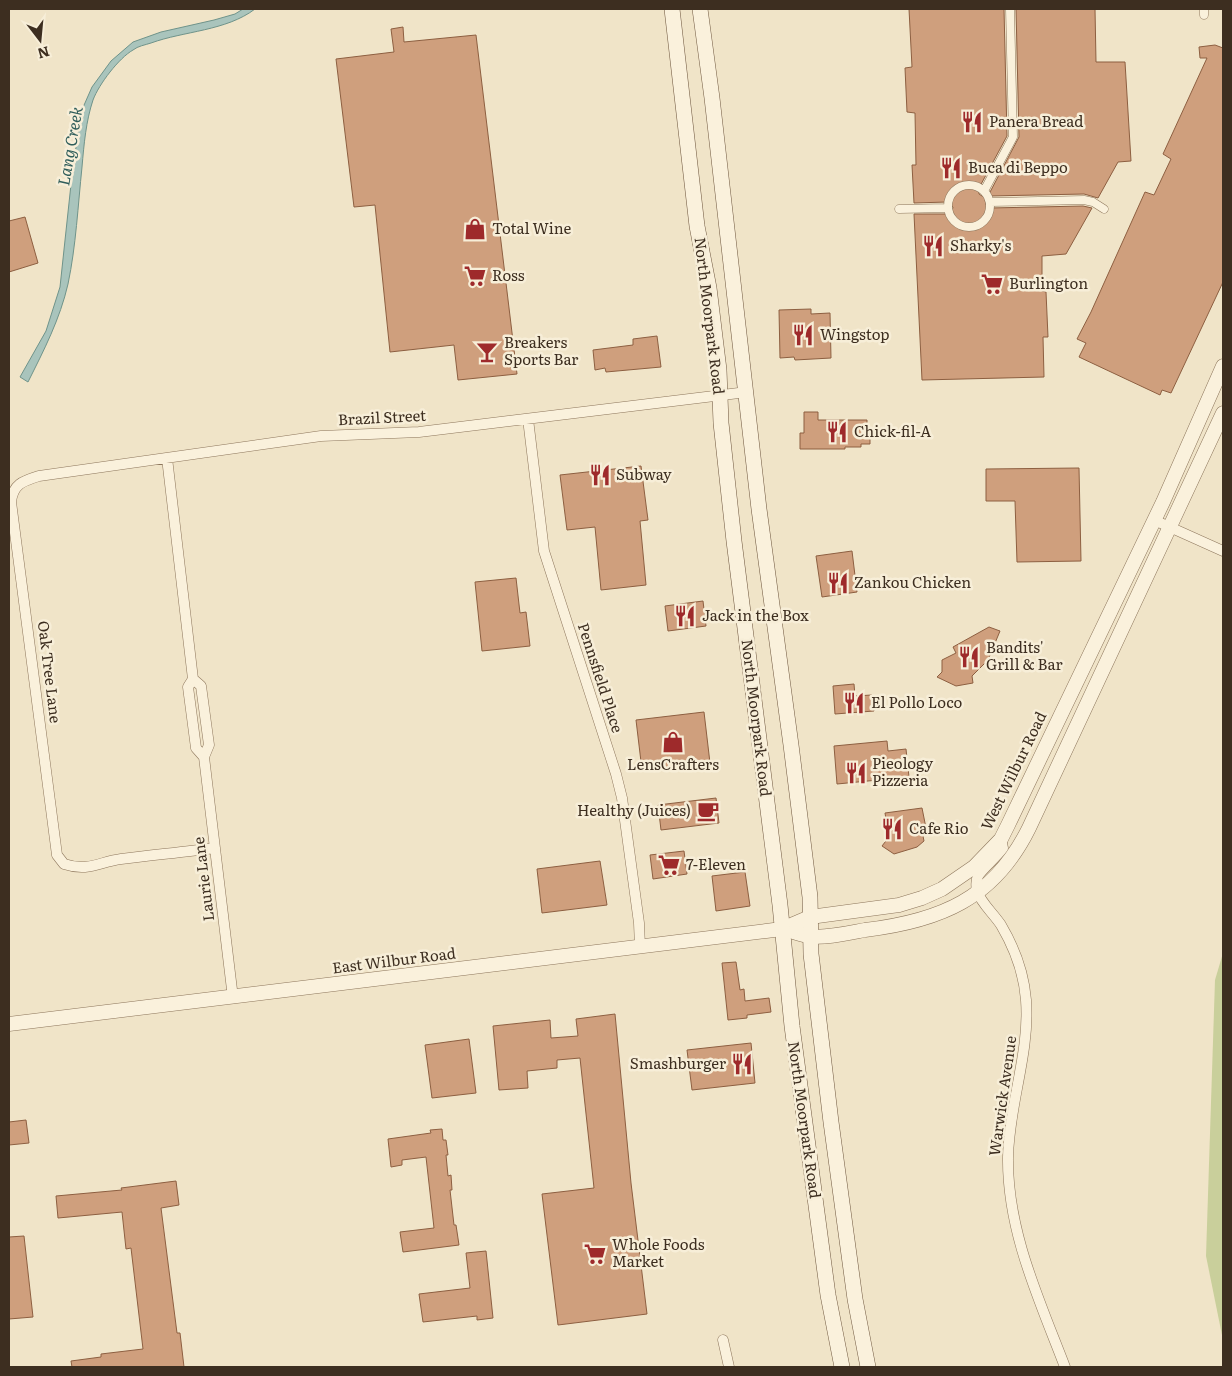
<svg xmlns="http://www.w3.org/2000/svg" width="1232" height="1376" font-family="Literata,serif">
<rect width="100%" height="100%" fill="#f0e4c8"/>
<path fill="#c9cf9b" d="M1223,953V1340L1206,1256L1215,980Z"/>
<path fill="#a9c4bc" stroke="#6f938a" d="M243,9H255C226,31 184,31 151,43C145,45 138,46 133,50C119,58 99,84 93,100C86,121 84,144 82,167C78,205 76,246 68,284C60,319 44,350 28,382L20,377L46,331L60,287L72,175L81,112L92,87L111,61L133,42L161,32L214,20L235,14Z"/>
<path fill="#cf9f7d" stroke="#8d5f41" d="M909,9H1004L1007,136L979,188V194L982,196H987L989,194L1019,137L1016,9H1095L1096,62H1125L1131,161L1118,162L1098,198L1084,194L990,196L985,200L986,205L990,208L1083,206L1092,208L1066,254L1042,256V291L1046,292L1048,337H1043L1044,377L922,380L914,214H948L952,211L953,207L947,202L914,203L912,165H916L915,113L907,112L905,68L912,67Z
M403,27L404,42L476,35L517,374L458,380L454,345L390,352L375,205L354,207L336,59L394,52L391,29Z
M1215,45L1223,48V282L1171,393L1162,390L1160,395L1079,357L1086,343L1077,339L1091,312L1145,192L1154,195L1171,159L1163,154L1207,58H1200L1199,47Z
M25,217L38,263L9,272V221Z
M811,309V314L830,313L831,358L795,360L794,357L780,358L779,310Z
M657,336L661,367L606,372L605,368L595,370L593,350L633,345V339Z
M804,412H818V420H867V431L870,430V444H861V447H845V449H800V433H804Z
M641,466L648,520L640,521L646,585L601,590L595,527L567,530L560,475Z
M1079,468L1081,561L1017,562L1015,501H986V469Z
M852,551L857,592L822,597L816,556Z
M516,578L520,613L526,612L530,646L482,651L475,582Z
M703,601L706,626L668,631L665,606Z
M989,627L1000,631L988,660L972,676L973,683L956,686L937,677L942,672V660L956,653L953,647Z
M854,684L855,696L872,695L874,711L835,714L833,686Z
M704,712L710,763L642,770L636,720Z
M887,741L888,751L906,749L909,777L837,784L834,746Z
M716,798L719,823L661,830L658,805Z
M922,808L927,833L923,836L924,841L917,847L894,854L882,846L889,837L885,813Z
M684,851L687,874L653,879L650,855Z
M600,861L607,905L542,913L537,869Z
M745,872L750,906L716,911L712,876Z
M736,962L740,990L744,989L745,1001L769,998L771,1012L747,1015V1018L728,1020L722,963Z
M615,1014L631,1183L647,1314L558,1325L542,1194L594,1188L580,1058L557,1060V1068L527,1071L528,1088L499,1090L493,1026L550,1020L551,1038L578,1036L576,1019Z
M469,1039L476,1093L432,1098L425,1045Z
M751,1043L755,1083L692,1090L687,1050Z
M26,1120L29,1143L9,1145V1122Z
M442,1129L443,1140H446L448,1155H446L448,1176L451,1175L452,1190H450L454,1225H456L459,1245L403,1252L400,1232L434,1228L426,1157L402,1160V1165L391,1167L388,1139L431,1133L430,1130Z
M176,1181L179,1205L161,1208L177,1333H180L184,1367H72L71,1361L101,1357V1354L143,1349L131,1248L126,1249L122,1212L58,1218L56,1196L122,1190L121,1188Z
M24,1236L33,1317L9,1319V1237Z
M486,1251L493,1318L477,1320V1316L423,1322L419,1294L470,1288L466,1253Z"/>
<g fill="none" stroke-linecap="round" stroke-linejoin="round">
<g stroke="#8d765c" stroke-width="9">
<path id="pedestrian" d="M1204,9V15
M948 206a21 21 0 1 1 42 0a21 21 0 1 1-42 0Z
M984,191L1013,137L1010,9
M990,202L1084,200L1093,202L1104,209
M899,209L947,208"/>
</g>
<g stroke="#8d765c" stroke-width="11">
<path id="minor" d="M528,419L544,551L616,774L622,798L639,923L640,947
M167,458L193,679L188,687L196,748L204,757
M1154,520L1223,551
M193,679L201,686L209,745L204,757L233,998
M1001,839L1003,848C996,858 983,868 978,876C976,880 976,887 977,891C981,903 994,914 1001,925C1014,947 1024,974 1026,1000C1030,1053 1009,1104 1008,1157C1007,1231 1039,1299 1065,1367
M215,848C184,852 153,855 121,859C99,862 88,872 64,864L57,855L11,502C13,484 23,481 39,476L321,436L419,432L747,392
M723,1340L729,1367"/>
</g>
<g stroke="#8d765c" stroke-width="15">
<path id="tertiary" d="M782,929C791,931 799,934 808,936C824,939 849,933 865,930C940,921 994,899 1029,828L1223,413
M9,1024L766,931L782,929L810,917L899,905L922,898L942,889L974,867L1001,839L1008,825L1163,502L1223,366"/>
</g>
<g stroke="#6f573f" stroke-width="16">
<path id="secondary" d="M672,9L697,226L709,288L719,370L721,423L734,541L780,905L792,1026L828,1295L842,1367
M700,9L712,98L759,509L791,745L810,897L811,954L831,1122L855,1299L868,1367"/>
</g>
<use href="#pedestrian" stroke="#faf1dc" stroke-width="8"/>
<use href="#minor" stroke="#faf1dc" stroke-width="10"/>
<use href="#tertiary" stroke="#faf1dc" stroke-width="14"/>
<use href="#secondary" stroke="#faf1dc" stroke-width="15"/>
</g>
<defs>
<g id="restaurant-bare" transform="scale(1.725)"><path d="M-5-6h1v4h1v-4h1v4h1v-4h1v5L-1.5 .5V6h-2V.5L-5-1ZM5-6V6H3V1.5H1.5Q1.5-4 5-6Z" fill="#9e2a2b" stroke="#f7eed8" stroke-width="2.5" paint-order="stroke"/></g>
<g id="shop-bare" transform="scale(1.725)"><path d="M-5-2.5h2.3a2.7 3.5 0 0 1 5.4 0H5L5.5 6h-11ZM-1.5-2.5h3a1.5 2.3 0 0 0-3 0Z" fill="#9e2a2b" stroke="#f7eed8" stroke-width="2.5" paint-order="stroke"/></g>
<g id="supermarket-bare" transform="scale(1.725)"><path d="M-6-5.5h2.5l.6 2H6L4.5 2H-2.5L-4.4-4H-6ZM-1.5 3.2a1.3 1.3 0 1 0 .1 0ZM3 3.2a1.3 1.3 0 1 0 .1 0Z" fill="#9e2a2b" stroke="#f7eed8" stroke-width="2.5" paint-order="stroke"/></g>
<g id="bar-bare" transform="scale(1.725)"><path d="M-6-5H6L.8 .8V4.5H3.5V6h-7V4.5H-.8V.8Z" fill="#9e2a2b" stroke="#f7eed8" stroke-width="2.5" paint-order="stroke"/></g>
<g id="cafe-bare" transform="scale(1.725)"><path d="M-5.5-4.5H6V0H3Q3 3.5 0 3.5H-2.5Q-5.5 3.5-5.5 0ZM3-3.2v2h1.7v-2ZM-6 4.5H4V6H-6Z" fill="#9e2a2b" stroke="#f7eed8" stroke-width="2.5" paint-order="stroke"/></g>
</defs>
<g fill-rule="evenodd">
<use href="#restaurant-bare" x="972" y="122"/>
<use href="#restaurant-bare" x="951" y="168"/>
<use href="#shop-bare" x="475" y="229"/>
<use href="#restaurant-bare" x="933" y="246"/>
<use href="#supermarket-bare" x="475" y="276"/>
<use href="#supermarket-bare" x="992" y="284"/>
<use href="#restaurant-bare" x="803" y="335"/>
<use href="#bar-bare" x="487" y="352"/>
<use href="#restaurant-bare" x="837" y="432"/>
<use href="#restaurant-bare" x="600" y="475"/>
<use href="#restaurant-bare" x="838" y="583"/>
<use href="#restaurant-bare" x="685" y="616"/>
<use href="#restaurant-bare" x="969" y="657"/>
<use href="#restaurant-bare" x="854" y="703"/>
<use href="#shop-bare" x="673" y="742"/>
<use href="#restaurant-bare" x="856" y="773"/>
<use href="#cafe-bare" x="708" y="811"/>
<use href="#restaurant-bare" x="892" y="829"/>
<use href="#supermarket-bare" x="669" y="865"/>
<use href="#restaurant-bare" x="742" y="1064"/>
<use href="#supermarket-bare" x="595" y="1254"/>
</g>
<g text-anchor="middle" stroke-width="5" stroke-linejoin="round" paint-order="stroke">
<g font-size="15" fill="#3d2e20" stroke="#f7eed8" text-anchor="start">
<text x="989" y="127">Panera Bread</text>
<text x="968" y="173">Buca di Beppo</text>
<text x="492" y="234">Total Wine</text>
<text x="950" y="251">Sharky's</text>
<text x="492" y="281">Ross</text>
<text x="1009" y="289">Burlington</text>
<text x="820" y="340">Wingstop</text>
<text x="504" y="348">Breakers<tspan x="504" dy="17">Sports Bar</tspan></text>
<text x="854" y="437">Chick-fil-A</text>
<text x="616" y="480">Subway</text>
<text x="854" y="588">Zankou Chicken</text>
<text x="702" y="621">Jack in the Box</text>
<text x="986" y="653">Bandits'<tspan x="986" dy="17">Grill &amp; Bar</tspan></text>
<text x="871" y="708">El Pollo Loco</text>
<text x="872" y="769">Pieology<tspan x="872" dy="17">Pizzeria</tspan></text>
<text x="673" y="770" text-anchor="middle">LensCrafters</text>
<text x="691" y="816" text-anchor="end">Healthy (Juices)</text>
<text x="909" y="834">Cafe Rio</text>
<text x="686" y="870">7-Eleven</text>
<text x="726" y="1069" text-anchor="end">Smashburger</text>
<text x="612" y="1250">Whole Foods<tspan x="612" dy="17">Market</tspan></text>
</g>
<g font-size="15" fill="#3d2e20" stroke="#f7eed8">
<text transform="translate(709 316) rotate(83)" y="5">North Moorpark Road</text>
<text transform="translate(382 418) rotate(-3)" y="5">Brazil Street</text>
<text transform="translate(49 672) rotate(83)" y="5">Oak Tree Lane</text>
<text transform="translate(600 678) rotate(72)" y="5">Pennsfield Place</text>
<text transform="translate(756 718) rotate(83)" y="5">North Moorpark Road</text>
<text transform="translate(1014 771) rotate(-64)" y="5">West Wilbur Road</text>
<text transform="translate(204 879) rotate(-97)" y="5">Laurie Lane</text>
<text transform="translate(394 961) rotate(-7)" y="5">East Wilbur Road</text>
<text transform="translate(1003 1096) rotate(-82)" y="5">Warwick Avenue</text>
<text transform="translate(804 1120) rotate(82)" y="5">North Moorpark Road</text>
</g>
<g font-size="16" font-style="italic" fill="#2f5d5a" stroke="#f7eed8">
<text transform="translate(70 146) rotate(-80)" y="6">Lang Creek</text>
</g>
</g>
<rect width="1232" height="1376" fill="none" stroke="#3d2e20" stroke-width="20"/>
<g transform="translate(40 40) rotate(164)" stroke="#f7eed8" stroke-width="4" paint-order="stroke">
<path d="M0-4L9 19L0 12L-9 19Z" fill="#3d2e20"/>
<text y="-8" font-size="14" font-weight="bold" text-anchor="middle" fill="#3d2e20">N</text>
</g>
</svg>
